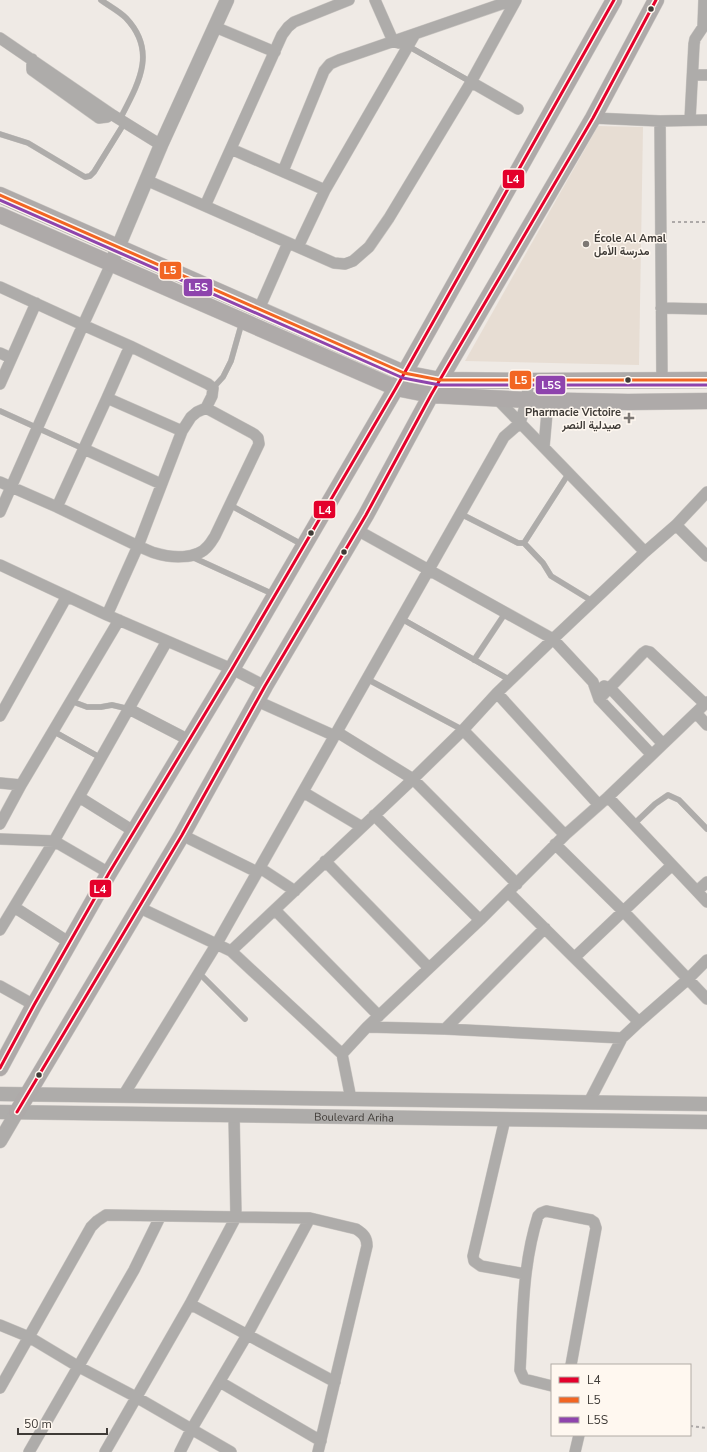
<svg xmlns="http://www.w3.org/2000/svg" width="707" height="1452" font-family="'Nunito Sans',Vazirmatn,sans-serif">
<rect width="100%" height="100%" fill="#efeae5"/>
<path fill="#e7ddd3" d="M598,126L643,127L639,365L465,361Z"/>
<g fill="none" stroke-linecap="round" stroke-linejoin="round">
<g stroke="#cbc7c3" stroke-width="6">
<path id="service" d="M101,0C109,6 119,11 126,18C158,52 138,84 120,119
M408,46L471,82
M0,134L28,143L85,177L90,176L94,172L125,122
M213,388L223,377L231,361L242,322
M0,411L84,449
M230,505L303,545
M461,514L518,543H524L569,473
M524,543L543,563L551,576L592,601
M192,557L275,595
M402,619L510,680
M474,660L506,612
M367,679L463,730
M71,701L87,707H101L112,705L129,709
M53,731L101,758
M633,825L655,804L668,795L679,800L707,829
M199,973L245,1019"/>
</g>
<g stroke="#cbc7c3" stroke-width="12">
<path id="minor" d="M375,0L393,41L399,43
M215,27L275,52
M0,38L111,114L161,145
M32,59V70L99,118L107,117L111,114
M693,75H707
M471,82L518,109
M593,118L660,121L707,120
M690,120L694,44L695,39L703,27L704,0
M660,121L662,380
M231,149L325,190
M283,171L324,71L330,64L339,60L513,0
M146,180L334,263L345,264L353,261L369,247L389,218L471,82L516,0
M205,206L282,35L288,27L294,22L349,0
M298,247L325,190L415,34
M111,264L83,325L130,346
M0,287L83,325L0,512
M661,308L707,309
M259,309L288,243
M0,353L11,358
M0,384L36,303
M107,398L130,346L208,384L213,388L212,396L206,408L197,412L191,417L182,431
M497,399L645,552
M544,447L548,401
M84,449L161,484
M0,482L57,507L138,546L107,615
M57,507L107,398L182,431L138,546C143,548 149,551 155,553C170,558 197,560 208,546C211,543 213,539 215,536L259,444L258,438L254,434L206,408
M676,525L707,556
M357,530L553,639L593,682L599,699L651,754
M0,565L107,615L232,669L265,686
M604,686L610,688L663,744
M497,693L598,804
M599,699L643,653L646,651L650,652L705,704
M257,701L335,736
M129,709L189,740
M696,713L707,725
M0,716L67,596
M463,730L565,835
M337,732L413,779L517,884
M0,783L21,785
M303,792L362,827
M79,797L135,832
M608,797L707,902
M374,815L480,920
M0,824L21,785L119,620
M182,835L257,872
M0,839L54,841L109,873
M555,844L624,912L707,999
M325,861L429,968
M260,868L295,891
M697,891L707,882
M508,892L639,1022
M14,907L70,943
M138,907L231,951L342,1054
M275,910L379,1016
M0,930L54,841L167,641
M231,951L413,779L463,730L497,693L553,639L645,552L676,525L707,492
M575,957L672,865
M0,986L34,1005
M367,1027L445,1029L622,1038
M445,1029L545,928
M123,1096L216,945L504,437L520,423L527,400L528,381
M351,1099L342,1054L367,1027L480,920L565,835L608,797L707,702
M589,1102L622,1038L639,1022L687,980L707,960
M505,1119L473,1256L474,1261L481,1266L525,1274
M190,1304L335,1382
M0,1325L29,1337L79,1367L136,1397L231,1452
M220,1382L321,1441
M552,1386L524,1379L520,1370C523,1318 522,1266 538,1216L541,1213L546,1211L591,1220L594,1222L596,1228L571,1365
M0,1388L91,1227L97,1221L106,1215L310,1218L356,1229C364,1234 367,1238 367,1246L318,1452
M29,1452L134,1270L160,1217
M105,1452L190,1304L236,1217L234,1115
M180,1452L191,1430L247,1335L310,1218
M575,1452L579,1435"/>
</g>
<g stroke="#cbc7c3" stroke-width="15">
<g id="tertiary">
<path d="M111,264L161,145L227,0"/>
<path d="M0,1094L707,1104"/>
<path id="s1" d="M0,1112L707,1122"/>
<path d="M0,1141L17,1112"/>
</g>
</g>
<g stroke="#cbc7c3" stroke-width="17">
<path id="secondary" d="M0,195L404,373L440,380L528,381L707,380
M0,215L396,388L431,395L527,400L628,402L707,401
M0,1068L34,1005L109,873L232,669L396,388L614,0
M17,1112L182,835L265,686L366,515L431,395L593,118L656,0"/>
</g>
<path stroke="#ada9a8" stroke-width="2" stroke-dasharray="3 3" stroke-linecap="butt" d="M672,222H707
M690,1426L707,1428"/>
<use href="#service" stroke="#aeacaa" stroke-width="5.5"/>
<use href="#minor" stroke="#aeacaa" stroke-width="11"/>
<use href="#tertiary" stroke="#aeacaa" stroke-width="14"/>
<use href="#secondary" stroke="#aeaaa9" stroke-width="16"/>
<g stroke="#fff8f0" stroke-width="6">
<path id="bus-1" d="M0,1068L34,1005L109,873L232,669L396,388L614,0
M17,1112L182,835L265,686L366,515L431,395L593,118L656,0"/>
</g>
<g stroke="#fff8f0" stroke-width="6">
<path id="bus-2" d="M0,195L404,373L440,380H707"/>
</g>
<g stroke="#fff8f0" stroke-width="6">
<path id="bus-3" d="M0,200L403,378L440,385H707"/>
</g>
<use href="#bus-1" stroke="#e4002b" stroke-width="3"/>
<use href="#bus-2" stroke="#f26522" stroke-width="3"/>
<use href="#bus-3" stroke="#8e44ad" stroke-width="3"/>
</g>
<g fill="#3f3b37" stroke="#fff8f0" stroke-width="1.5">
<circle cx="651" cy="9" r="3.5"/>
<circle cx="628" cy="380" r="3.5"/>
<circle cx="311" cy="533" r="3.5"/>
<circle cx="344" cy="552" r="3.5"/>
<circle cx="39" cy="1075" r="3.5"/>
</g>
<g fill="#7d7874" stroke="#fff8f0" stroke-width="1.5">
<circle cx="586" cy="244" r="4"/>
<path d="M627 412h4v4h4v4h-4v4h-4v-4h-4v-4h4z"/>
</g>
<g text-anchor="middle" stroke-width="3" stroke-linejoin="round" paint-order="stroke">
<g font-size="11" font-weight="bold" fill="#3f3b37" stroke="#fff8f0" text-anchor="start">
<text x="594" y="242">École Al Amal<tspan x="594" dy="13">مدرسة الأمل</tspan></text>
<text x="621" y="416" text-anchor="end">Pharmacie Victoire<tspan x="621" dy="13">صيدلية النصر</tspan></text>
</g>
<g font-size="11" fill="#3f3b37" stroke="#fff8f0">
<text dy="4" stroke="none"><textPath href="#s1" startOffset="354">Boulevard Ariha</textPath></text>
</g>
</g>
<g stroke="#fff8f0" stroke-width="1.5">
<rect x="502" y="169" width="23" height="20" rx="4" fill="#e4002b"/>
<rect x="159" y="261" width="23" height="19" rx="4" fill="#f26522"/>
<rect x="183" y="278" width="30" height="19" rx="4" fill="#8e44ad"/>
<rect x="509" y="370" width="23" height="20" rx="4" fill="#f26522"/>
<rect x="535" y="375" width="31" height="20" rx="4" fill="#8e44ad"/>
<rect x="313" y="500" width="23" height="19" rx="4" fill="#e4002b"/>
<rect x="89" y="879" width="23" height="19" rx="4" fill="#e4002b"/>
</g>
<g font-size="11" text-anchor="middle" font-weight="bold" fill="#fff">
<text x="513" y="183">L4</text>
<text x="170" y="274">L5</text>
<text x="198" y="291">L5S</text>
<text x="521" y="384">L5</text>
<text x="551" y="389">L5S</text>
<text x="325" y="514">L4</text>
<text x="100" y="893">L4</text>
</g>
<rect x="551" y="1364" width="140" height="72" fill="#fff8f0" stroke="#b2aca6"/>
<rect x="559" y="1377" width="20" height="6" fill="#e4002b" stroke="#b2aca6"/>
<text x="587" y="1384" font-size="12" fill="#3f3b37">L4</text>
<rect x="559" y="1397" width="20" height="6" fill="#f26522" stroke="#b2aca6"/>
<text x="587" y="1404" font-size="12" fill="#3f3b37">L5</text>
<rect x="559" y="1417" width="20" height="6" fill="#8e44ad" stroke="#b2aca6"/>
<text x="587" y="1424" font-size="12" fill="#3f3b37">L5S</text>
<path d="M18 1428v6h89v-6" fill="none" stroke="#3f3b37" stroke-width="2"/>
<text x="24" y="1428" font-size="12" fill="#3f3b37" stroke="#fff8f0" stroke-width="3" paint-order="stroke">50 m</text>
</svg>
